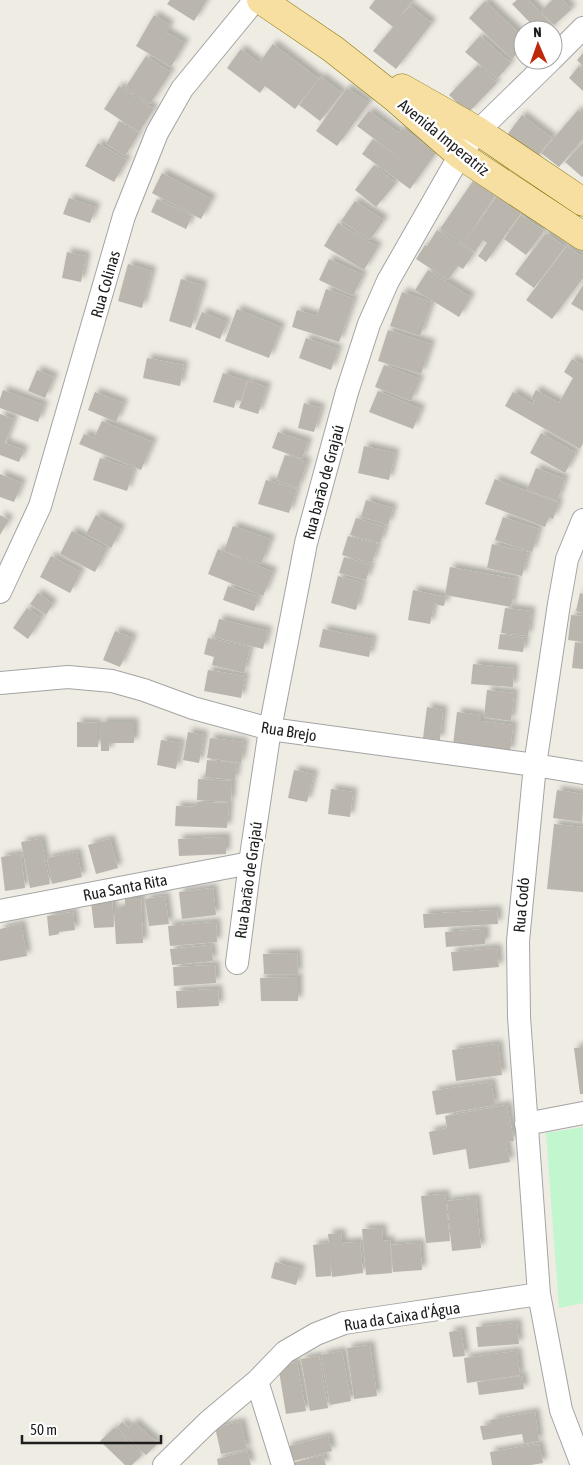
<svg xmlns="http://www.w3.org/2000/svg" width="583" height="1465" font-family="'Asap Condensed',sans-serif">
<defs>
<filter id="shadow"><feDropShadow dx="4.5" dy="-4.5" stdDeviation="2.5" flood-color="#0004"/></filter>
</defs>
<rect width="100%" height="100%" fill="#eeece3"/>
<path fill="#c2f6cf" d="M583,1127V1303L559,1308L546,1133Z"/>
<path fill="#bab5ad" filter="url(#shadow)" d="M170,0H207L194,21L167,4Z
M375,0H413L398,19L410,6L432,23L396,69L373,51L393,27L369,8Z
M517,0H529L554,27L551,30H537L512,4Z
M552,0H563L572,9L554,25L541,11Z
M485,1L523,37V47L512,59L469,18Z
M154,15L170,25L166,32L185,43L171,67L136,46Z
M480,36L511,63L497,79L465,52Z
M273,44L319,79L295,109L265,86L260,93L227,68L241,49L259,63Z
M583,53V66L577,60Z
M146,56L171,72L150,104L125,88Z
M478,65L497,83L468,113L449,95Z
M579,66L583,70V91L569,78Z
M321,77L342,93L320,121L299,105Z
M119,86L154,109L139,132L104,109Z
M347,88L369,103L337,146L316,131Z
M578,110L583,114V139L559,167L541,153Z
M369,111L399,133L402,128L436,153L410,189L362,154L373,139L404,161L357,126Z
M522,115L552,138L532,164L507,135Z
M119,121L139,133L125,156L106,144Z
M98,143L127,160L114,182L85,166Z
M583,143V176L582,177L565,162Z
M374,165L396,183L376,207L355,190Z
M162,173L212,199L201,219L152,193Z
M473,181L495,196L463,244L440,229Z
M497,196L521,213L486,262L478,256L487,243L483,240L475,252L463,244Z
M69,198L96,207L90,223L63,214Z
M157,199L192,216L186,229L151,212Z
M355,201L384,220L370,240L341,221Z
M521,215L544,231L526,255L504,239Z
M338,223L378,247L364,270L324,246Z
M437,230L474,253L463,269L458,266L448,280L416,259L425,245L427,246Z
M546,233L565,247L534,288L515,274Z
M567,246L583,257V278L552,319L526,300Z
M67,252L86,256L81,282L62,278Z
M329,259L363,275L353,296L319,280Z
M128,264L152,271L142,308L118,301Z
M428,270L471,297L459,317L415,290Z
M181,279L203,285L191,328L169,321Z
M583,285V311L571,304Z
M326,289L354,299L339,342L292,327L297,310L317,316Z
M402,292L432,302L420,336L390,326Z
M237,309L281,327L269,358L225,341Z
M202,312L227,322L220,339L195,329Z
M388,330L431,344L421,374L378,361Z
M306,338L338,349L331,370L299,358Z
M147,358L184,365L180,386L143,378Z
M572,359L583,365V443L580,449L505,406L513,392L533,404L535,401L531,399L536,390L559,403L573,378L564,372Z
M384,365L420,379L411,401L375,387Z
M37,370L54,377L45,398L28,391Z
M223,373L247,381L241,401L236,400L234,408L213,402Z
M248,381L267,387L258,414L239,408Z
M3,390L44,405L38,422L0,408V399Z
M378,391L421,409L413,429L369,412Z
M95,392L124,403L116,422L88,410Z
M304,403L321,408L314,432L298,428Z
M0,414L14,419L5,443L24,450L19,462L0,455Z
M102,421L153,442L141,470L79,444L84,434L94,438Z
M278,432L308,442L302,459L272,448Z
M541,433L576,453L565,473L530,453Z
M364,446L395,453L389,480L358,473Z
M285,455L307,462L298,488L276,480Z
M100,458L134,469L127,491L93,480Z
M536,468L565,479L557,501L527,490Z
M0,474L22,483L14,502L0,497Z
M495,479L559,503L553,519L549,517L545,527L485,504Z
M266,480L297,489L289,513L258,504Z
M366,500L393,508L388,525L361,517Z
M0,515L9,520L0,535Z
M96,515L121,529L111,548L86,534Z
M503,517L539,529L532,552L495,540Z
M356,518L385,527L380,543L350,535Z
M233,526L271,539L261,564L224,551Z
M72,531L107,549L95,572L60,554Z
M348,536L378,544L372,563L342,555Z
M492,544L528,552L522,576L487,568Z
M218,549L273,572L263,596L208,574Z
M51,556L81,572L70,593L40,577Z
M344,557L371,565L366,580L339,573Z
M450,567L516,579L511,607L445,595Z
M338,576L363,583L356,610L331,603Z
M228,586L259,597L254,611L223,600Z
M413,590L446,597L444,606L434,604L430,624L408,620Z
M38,593L53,604L46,615L30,604Z
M580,593L583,594V613L576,611Z
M27,608L42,618L28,639L13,628Z
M505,608L531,611L528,636L501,633Z
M571,615L583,616V642L568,640Z
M219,619L268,631L263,649L214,637Z
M323,629L373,639L369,657L319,647Z
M115,631L133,638L120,667L103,660Z
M500,634L525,638L523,652L498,649Z
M208,638L250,647L244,673L212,665L214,657L204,654Z
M575,642L583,643V669L572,668Z
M473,664L514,668L513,687L471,684Z
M208,670L245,676L241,698L204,691Z
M487,690L514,693L511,721L484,717Z
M427,707L443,710L440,740L423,738Z
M457,712L481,715V721L513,725L510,752L453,745Z
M77,722L98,723V747H77Z
M101,722H134V743H109V751H101Z
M188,732L204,735L199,763L183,760Z
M210,738L244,742L241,763L207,758Z
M161,740L181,743L176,769L157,765Z
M207,760L237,763L235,780L205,777Z
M294,770L314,774L307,802L288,798Z
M198,779L232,781L231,802L197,800Z
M331,789L353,792L350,817L328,814Z
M557,790L583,794L582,822L553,818Z
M197,802L229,803L227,828L175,826L176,806L196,807Z
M554,824L583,827V892L547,889Z
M226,837V854L179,856L178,839Z
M41,839L50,884L30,888L21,842Z
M110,839L118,868L96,874L88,845Z
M77,852L82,877L52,884L47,858Z
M21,854L25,888L5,891L1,857Z
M213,888L216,915L182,919L179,892Z
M165,896L169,924L149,926L145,899Z
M125,898H141L143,943L116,944L114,909H125Z
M112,900L114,927L94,928L91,902Z
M497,910L498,924L424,928L423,914Z
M73,912L75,930L59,932V934L49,936L47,916Z
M216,922L217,942L170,946L168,926Z
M21,924L27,956L0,961V929Z
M485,929V944L446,947L445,932Z
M211,945L213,961L172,965L170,949Z
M497,948L499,967L453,971L451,952Z
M297,953L298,974H264L263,954Z
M215,965L216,983L174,986L173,967Z
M298,977V1001H261L260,978Z
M218,989L219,1006L177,1008L176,991Z
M498,1044L502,1075L456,1081L452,1050Z
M583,1047V1094H580L574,1048Z
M491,1082L495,1105L436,1115L432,1091Z
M507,1105L514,1141L506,1142L510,1162L469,1169L466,1149L433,1155L429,1132L447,1128L445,1116Z
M445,1194L450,1241L426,1243L421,1196Z
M476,1198L481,1248L452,1251L447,1201Z
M382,1228L383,1241L390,1240L392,1273L366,1275L362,1229Z
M341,1233L342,1243L360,1242L363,1273L332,1277L330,1256L331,1276L316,1277L313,1245L329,1243L328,1234Z
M420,1243L422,1270L393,1272L391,1245Z
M275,1262L301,1269L296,1285L271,1278Z
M517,1323L519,1344L478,1347L476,1327Z
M461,1330L465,1356L453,1357L449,1332Z
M370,1345L377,1396L354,1399L347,1348Z
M342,1351L351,1401L330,1405L321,1355Z
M517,1351L520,1375L467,1383L464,1358Z
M319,1356L328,1408L310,1411L301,1359Z
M297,1362L306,1411L286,1414L278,1365Z
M522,1376L524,1389L479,1395L477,1382Z
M535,1412L539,1441L524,1444L522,1434L483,1440L480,1426L491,1425L490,1420Z
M122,1422L129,1428L134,1422L158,1443L146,1455L117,1428Z
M241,1422L247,1449L221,1454L215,1427Z
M114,1428L142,1455L132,1465H125L100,1441Z
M328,1436L332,1451L290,1462L286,1447Z
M539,1444L543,1463L531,1465H492L490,1452Z
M247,1451L251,1465H218L217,1459Z
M323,1455L326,1465H292L291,1463Z"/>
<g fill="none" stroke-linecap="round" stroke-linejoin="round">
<g stroke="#a4a4a4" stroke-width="24">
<path id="minor" d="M553,58L583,28
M0,592L40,506L124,216L157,133L182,89L255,0
M0,683L68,677L112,681L144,690L193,708L270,729L535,765L583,773
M0,911L250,863
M237,963L250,863L270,729L306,543L347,392L369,324L388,281L460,155L478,131L551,60
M526,1124L583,1113
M257,1381L283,1465
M164,1465L208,1422L257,1381L285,1352L316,1334L344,1323L539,1294
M582,1465L561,1410L539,1294L519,1017L518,941L535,765L559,604L567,559L583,520"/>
</g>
<g stroke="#8d7709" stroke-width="29">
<path id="major" d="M261,0L333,49L395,98L460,155L583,236
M402,88L478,131L583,202"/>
</g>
<use href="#minor" stroke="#fff" stroke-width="22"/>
<use href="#major" stroke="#f6dfa0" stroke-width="28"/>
</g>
<g text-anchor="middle" stroke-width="5" stroke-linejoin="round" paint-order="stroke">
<g font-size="16" fill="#1d1d1d" stroke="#fff">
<text transform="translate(444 137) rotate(39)" y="6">Avenida Imperatriz</text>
<text transform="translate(105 284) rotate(-74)" y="6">Rua Colinas</text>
<text transform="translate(323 482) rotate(-75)" y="6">Rua barão de Grajaú</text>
<text transform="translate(289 731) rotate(9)" y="6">Rua Brejo</text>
<text transform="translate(248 880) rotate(-82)" y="6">Rua barão de Grajaú</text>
<text transform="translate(125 887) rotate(-11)" y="6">Rua Santa Rita</text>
<text transform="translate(521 905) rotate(-85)" y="6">Rua Codó</text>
<text transform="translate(402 1316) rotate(-9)" y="6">Rua da Caixa d'Água</text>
</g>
</g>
<g transform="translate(538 45) rotate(358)"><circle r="24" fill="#ffffff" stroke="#a5a5a5"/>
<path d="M0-4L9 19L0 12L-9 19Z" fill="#be290c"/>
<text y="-8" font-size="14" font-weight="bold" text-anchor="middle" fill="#1d1d1d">N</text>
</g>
<path d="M22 1435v8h139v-8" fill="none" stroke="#1d1d1d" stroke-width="2.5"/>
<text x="30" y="1435" font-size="15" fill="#1d1d1d" stroke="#ffffff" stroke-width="4" paint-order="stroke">50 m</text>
</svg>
